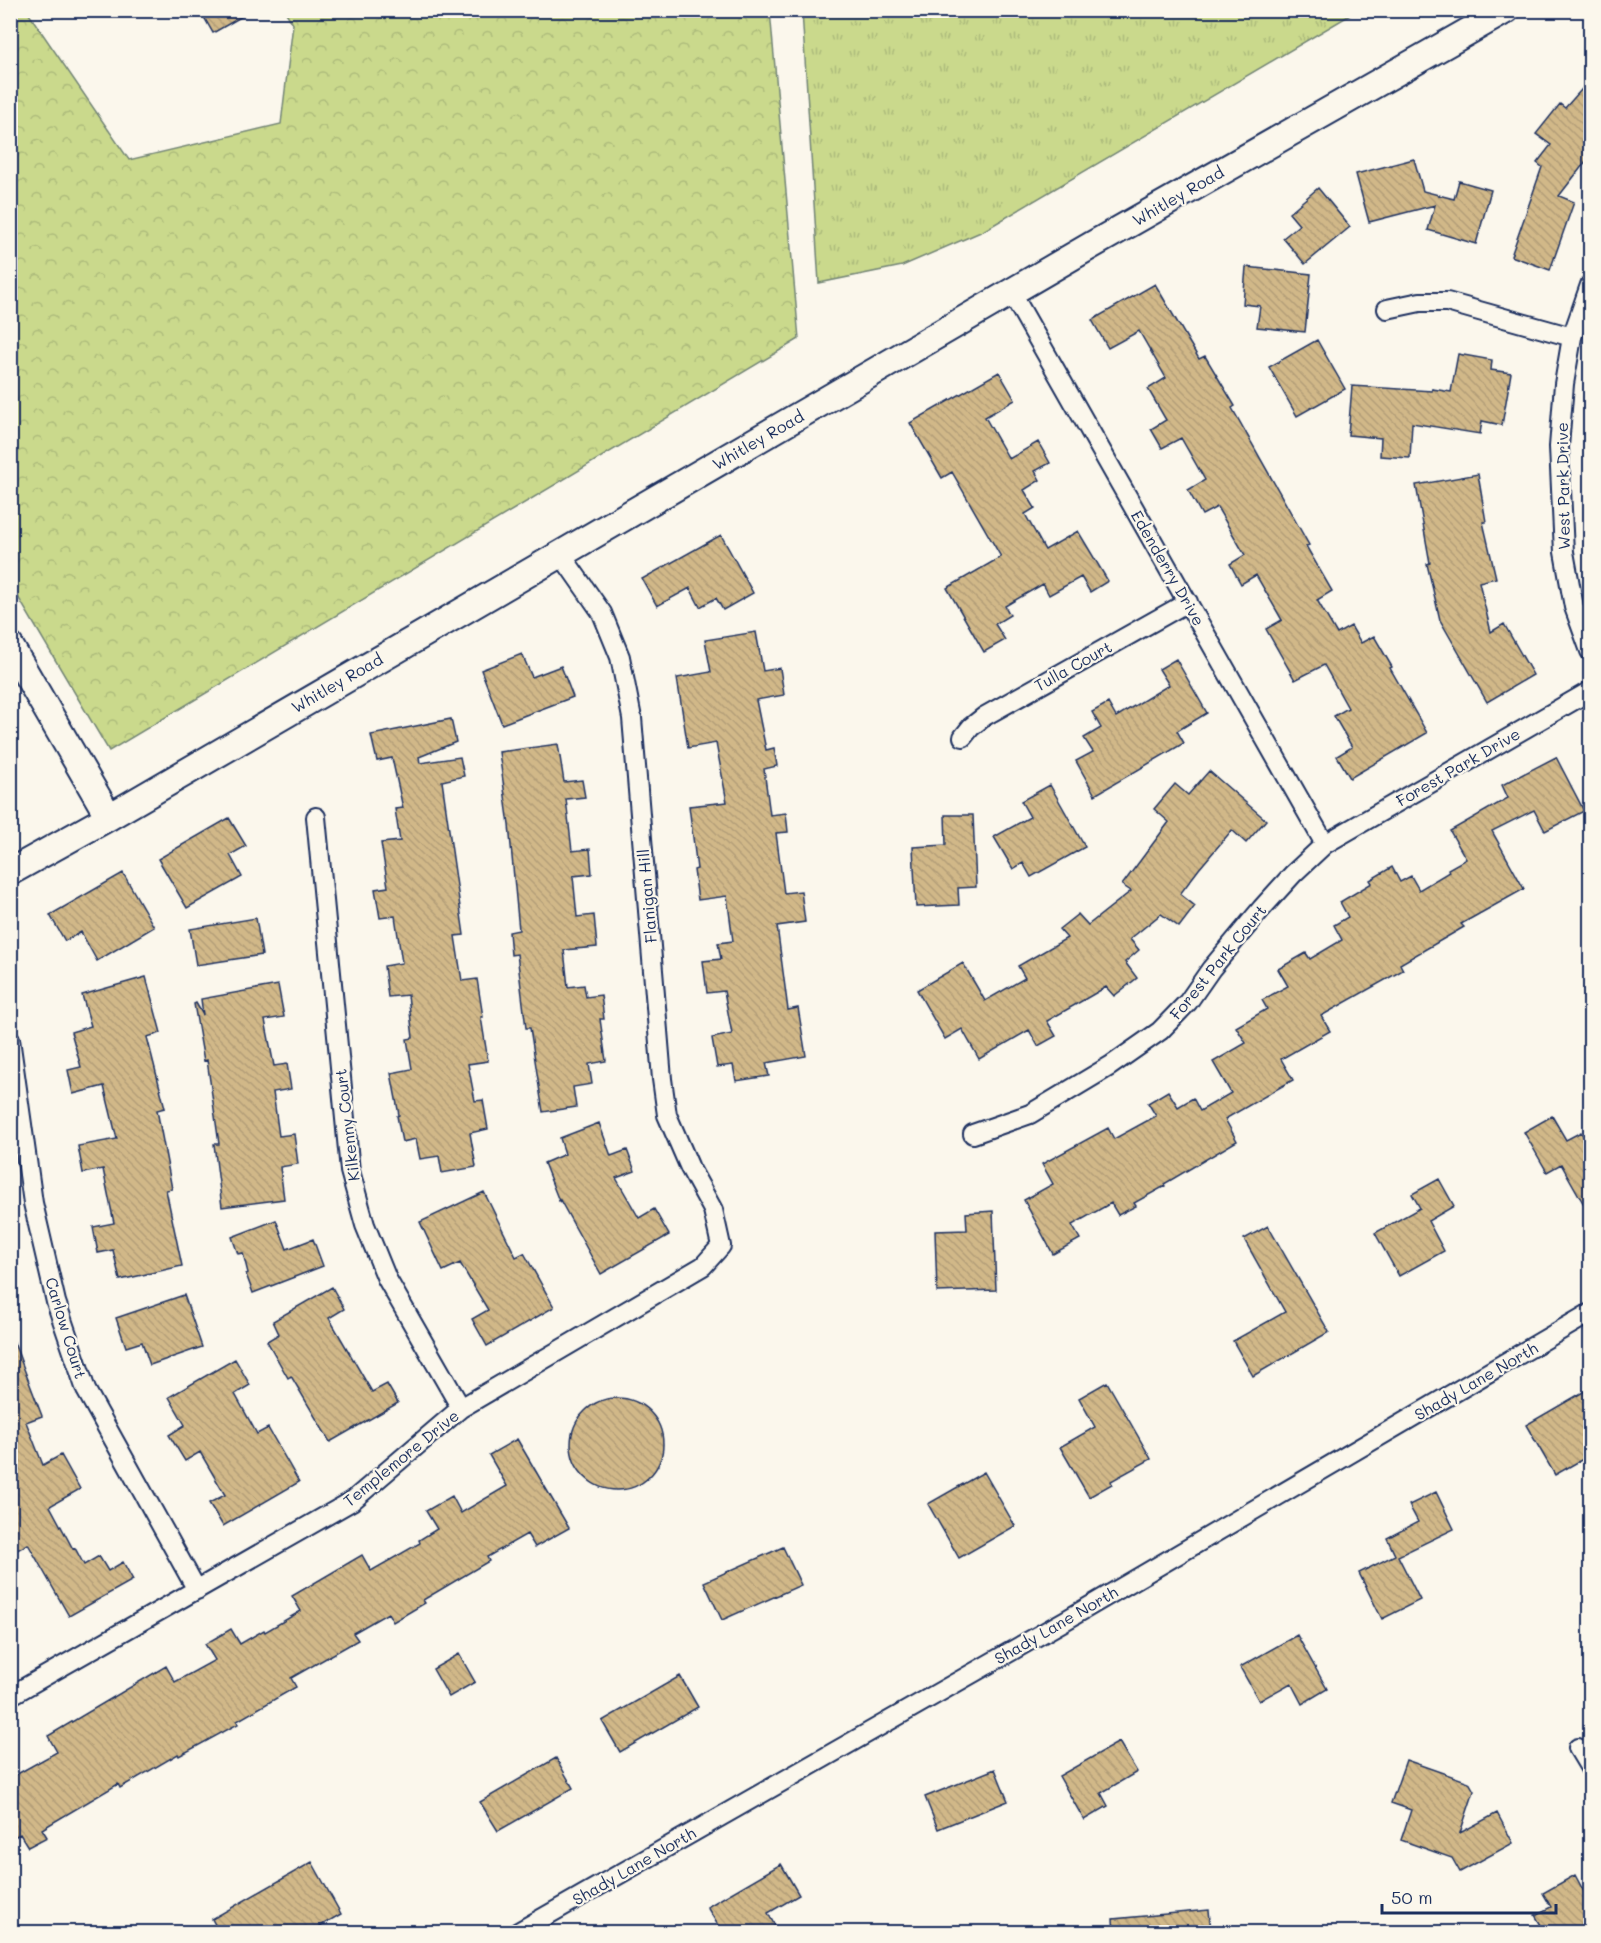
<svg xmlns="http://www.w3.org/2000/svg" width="1601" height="1943" font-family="Mali,sans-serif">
<defs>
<pattern id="grass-tufts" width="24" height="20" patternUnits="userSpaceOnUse" patternTransform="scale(1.5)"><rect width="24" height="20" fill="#cad98c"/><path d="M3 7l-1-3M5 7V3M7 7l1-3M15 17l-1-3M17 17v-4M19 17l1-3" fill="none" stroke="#adbb7b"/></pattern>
<pattern id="forest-crowns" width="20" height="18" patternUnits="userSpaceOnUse" patternTransform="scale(1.5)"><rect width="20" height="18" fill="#cad98c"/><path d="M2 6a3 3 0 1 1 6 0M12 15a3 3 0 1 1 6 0" fill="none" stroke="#adbb7b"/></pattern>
<pattern id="building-back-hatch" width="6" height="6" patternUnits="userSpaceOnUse" patternTransform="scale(1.5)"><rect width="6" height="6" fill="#d1b888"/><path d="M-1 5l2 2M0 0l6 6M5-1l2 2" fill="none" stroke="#b39e78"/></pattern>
</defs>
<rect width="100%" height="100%" fill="#fbf7ec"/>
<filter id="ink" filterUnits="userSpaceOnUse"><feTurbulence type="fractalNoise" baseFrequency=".0167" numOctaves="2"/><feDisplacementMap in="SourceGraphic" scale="12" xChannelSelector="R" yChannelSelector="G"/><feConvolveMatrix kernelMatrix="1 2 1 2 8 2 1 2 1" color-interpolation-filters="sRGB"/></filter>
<g filter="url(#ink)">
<path fill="url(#grass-tufts)" stroke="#728475" stroke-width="1.5" d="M802,11V10L1357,11L983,231L902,266L819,283Z"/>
<path fill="url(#forest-crowns)" stroke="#728475" stroke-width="1.5" d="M10,11H27L129,160L281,124L293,24L285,11H770L799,339L109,751L11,585Z"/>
<path fill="url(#building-back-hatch)" stroke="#1b2f5e" stroke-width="1.5" d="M200,10H253L213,33Z
M1590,80V156L1559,196L1574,202L1550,270L1511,256L1542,167L1537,163L1551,145L1536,134L1560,104L1565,108Z
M1414,159L1423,191L1454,199L1459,181L1491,190L1476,244L1428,230L1435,205L1369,222L1356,174Z
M1318,188L1350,227L1305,264L1283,238L1299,225L1289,213Z
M1246,267L1311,274L1305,332L1257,327L1260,306L1243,304Z
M1155,284L1199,359L1205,356L1235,406L1232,408L1309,545L1306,546L1332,591L1317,600L1337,634L1351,626L1361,643L1374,636L1392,667L1390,668L1427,733L1350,778L1337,756L1352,747L1334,716L1348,708L1324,665L1295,680L1266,629L1282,620L1256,575L1241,584L1230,564L1245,555L1217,507L1202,515L1188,490L1205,480L1181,438L1162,448L1151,429L1166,420L1148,389L1166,378L1139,331L1108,348L1092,320Z
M1317,340L1345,389L1297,416L1269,367Z
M1458,354L1492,360L1491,370L1511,373L1502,425L1482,421L1480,434L1412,423L1410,458L1380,456L1381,438L1348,435L1352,386L1432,391V389L1451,392Z
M999,372L1015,400L985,417L1009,459L1038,442L1050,463L1035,471L1040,480L1024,490L1035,508L1025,514L1045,550L1078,531L1108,581L1090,592L1081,577L1049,595L1043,584L1005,606L1010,615L995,624L1005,640L984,652L947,588L1001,557L952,472L942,478L910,423Z
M1478,474L1486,522H1483L1496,578L1479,582L1491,632L1504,624L1533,675L1487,702L1440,620L1427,564L1430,563L1416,485Z
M721,535L753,593L723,610L716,598L700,607L690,588L657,606L642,579Z
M756,632L763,671L780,668L784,695L756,700L766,750L774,748L777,766L764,769L770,815L786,813L788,832L776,833L784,893L801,891L805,922L777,926L788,1010L798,1008L806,1056L766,1063L769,1076L736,1081L733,1065L717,1067L712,1038L732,1034L724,991L707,993L703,961L721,959L718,943L733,941L727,896L698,900L694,870L697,869L689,806L727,802L716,743L688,748L677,678L711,672L705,640Z
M522,654L532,677L561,666L573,697L502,724L481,670Z
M1176,659L1207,713L1177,731L1184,743L1095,795L1076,761L1093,752L1084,738L1101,728L1092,712L1108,703L1116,717L1169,685L1159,669Z
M451,719L456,742L419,757L420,763L460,757L464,776L442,781L464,935L455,936L462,981L477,979L483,1017H481L488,1061L468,1064L475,1101L483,1100L488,1129L470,1133L476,1167L442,1173L439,1156L420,1159L416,1139L402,1142L397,1116L399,1115L391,1073L412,1069L407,1039L413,1038L408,995L388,997L384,966L402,963L395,916L380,918L375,889L388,887L381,843L400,841L395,809L403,808L392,758L377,761L371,735Z
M558,744L564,782L582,780L585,797L566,799L572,851L590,849L592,874L573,876L577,917L594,915L597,947L564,950L568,987L584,985L586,997L601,995L604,1019H600L606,1061L589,1064L592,1084L573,1087L576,1107L543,1112L530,1028H526L517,954L511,955L509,932L519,930L509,825L499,752Z
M1556,757L1584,811L1545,831L1534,810L1492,831L1524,889L1461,924L1464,927L1400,964L1403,970L1321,1016L1330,1031L1281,1059L1293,1080L1225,1119L1237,1141L1164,1184L1165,1186L1134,1203L1136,1206L1118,1215L1111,1203L1072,1225L1080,1239L1053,1254L1024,1200L1053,1184L1042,1164L1108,1128L1114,1139L1156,1116L1148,1103L1168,1091L1178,1107L1193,1098L1200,1111L1231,1093L1213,1062L1246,1043L1236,1027L1267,1009L1262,1000L1288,986L1278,969L1306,953L1310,959L1342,940L1334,925L1348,917L1340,902L1372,883L1370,880L1392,867L1400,882L1411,876L1419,890L1449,872L1448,869L1466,859L1450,831L1508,798L1502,785Z
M1209,771L1266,820L1246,843L1232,830L1199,869L1180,894L1195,906L1179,927L1161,914L1130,939L1139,950L1125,962L1137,978L1114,996L1106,987L1047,1021L1056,1036L1038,1046L1029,1030L979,1059L962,1029L945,1039L917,990L963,963L985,1001L1025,978L1018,966L1067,938L1059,929L1078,914L1088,925L1131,891L1122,885L1169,822L1154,809L1175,784L1188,795Z
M1050,785L1085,847L1031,877L1023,863L1013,869L994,837L1030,817L1021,801Z
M945,815H973L976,887L958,888L959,905L916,907L913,847L946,845Z
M229,818L246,846L230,855L242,877L187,908L158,859Z
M123,873L154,927L97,961L81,932L65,941L50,915Z
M256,918L262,955L196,965L190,929Z
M146,977L161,1033L147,1037L165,1108L157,1110L172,1189L166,1190L182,1266L120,1280L113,1250L98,1253L93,1227L114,1223L103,1169L83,1173L78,1146L117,1139L104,1086L73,1094L68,1070L81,1067L71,1032L91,1026L82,995Z
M278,985L284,1017L265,1020L274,1066L287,1064L291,1089L273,1092L279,1136L294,1134L298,1164L280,1167L284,1199L222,1207L214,1144H219L207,1060L204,1061L194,1004L196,1003L203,1015L201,999Z
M1552,1116L1566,1140L1581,1132L1590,1148V1215L1561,1164L1547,1172L1524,1132Z
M599,1123L611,1156L627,1150L635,1171L616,1178L639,1218L654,1209L669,1235L601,1274L560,1200L559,1201L544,1163L565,1154L560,1138Z
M1439,1179L1454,1206L1428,1221L1444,1251L1399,1276L1375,1233L1420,1208L1412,1194Z
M484,1192L516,1257L524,1253L554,1307L487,1346L472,1319L488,1310L460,1263L443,1271L420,1222Z
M993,1211L996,1290L937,1292L935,1231L967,1230L966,1213Z
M276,1220L287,1249L313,1239L323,1266L253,1293L246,1274L248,1273L243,1253L238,1254L232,1237Z
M1268,1226L1329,1332L1253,1376L1233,1341L1285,1312L1244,1239Z
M332,1287L344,1309L329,1318L372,1392L387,1384L398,1403L330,1442L291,1376L288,1378L267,1341L279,1334L273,1321Z
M184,1295L202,1347L150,1365L142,1342L126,1347L116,1318Z
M10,1340H13L42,1416L26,1422L43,1465L61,1455L80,1489L50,1506L73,1549L75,1548L84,1565L99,1556L108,1571L123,1562L133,1580L69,1616L28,1544L10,1554Z
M235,1359L250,1385L235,1394L257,1434L268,1428L299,1482L223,1526L209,1503L225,1495L200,1452L185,1461L169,1435L185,1425L169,1397Z
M1107,1382L1151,1459L1111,1481L1112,1484L1089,1497L1060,1447L1095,1427L1079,1398Z
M1590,1388V1455L1555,1475L1526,1425Z
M571 1444a46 46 0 1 1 92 0a46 46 0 1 1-92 0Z
M517,1439L569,1528L535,1547L527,1534L487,1557L489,1561L423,1600L425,1603L393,1622L388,1613L353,1633L358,1640L291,1678L296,1687L237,1721L238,1724L179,1756L178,1754L120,1788L118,1784L42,1829L47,1837L28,1847L20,1834L10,1839V1778L57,1752L48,1736L166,1666L175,1682L215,1660L205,1644L231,1629L240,1644L264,1630L265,1632L301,1611L292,1596L362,1555L371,1571L420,1543L419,1540L437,1529L426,1511L452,1496L461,1513L507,1486L489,1455Z
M984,1472L1015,1526L959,1558L928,1504Z
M1436,1492L1454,1529L1398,1556L1420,1600L1382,1619L1359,1573L1395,1555L1387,1538L1418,1522L1409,1505Z
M783,1547L801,1585L722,1620L704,1582Z
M1297,1635L1327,1689L1302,1704L1291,1683L1259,1701L1240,1667Z
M459,1654L475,1682L449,1697L433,1669Z
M680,1676L698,1707L620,1752L602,1721Z
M1119,1742L1137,1772L1101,1793L1108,1806L1084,1820L1059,1776Z
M556,1758L573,1788L498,1831L480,1802Z
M1406,1760L1469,1782L1474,1791L1460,1833L1497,1813L1513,1843L1460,1872L1452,1858L1401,1840L1411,1810L1391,1803Z
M995,1769L1008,1801L938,1829L925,1797Z
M312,1862L341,1914L310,1932H219L212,1919Z
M781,1864L799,1895L768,1913L775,1926L765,1932H722L707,1907Z
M1575,1875L1590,1903V1932H1545L1535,1915L1551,1907L1543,1893Z
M1209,1910L1211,1932H1114L1113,1919Z"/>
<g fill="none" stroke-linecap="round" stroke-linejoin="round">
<g stroke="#1b2f5e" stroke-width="22">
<path id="street" d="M1590,285L1572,337L1564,384L1559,447L1564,552L1574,607L1590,651
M1011,292L1325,844
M1387,309L1420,302H1447L1572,337
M963,737L971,727L985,716L1188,602
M316,817L350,1171L365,1225L387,1279L461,1408
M10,1039L33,1203L56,1302L86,1390L197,1590
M973,1134L1030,1114L1110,1066L1160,1031L1188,1002L1211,969L1262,908L1293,874L1325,844L1590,691
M10,1696L352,1501L461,1408L703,1266L721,1246L713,1210L690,1168L667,1115L662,1079L632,718L620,657L602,613L560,553
M1578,1748L1590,1768
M518,1932L1066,1620L1590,1313"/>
</g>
<g stroke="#1b2f5e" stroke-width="30">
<path id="secondary" d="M10,646L109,817
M10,872L109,817L1092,245L1506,10"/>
</g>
<use href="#street" stroke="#fbf7ec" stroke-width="18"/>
<use href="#secondary" stroke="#fbf7ec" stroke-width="26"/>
</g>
</g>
<g text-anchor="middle" stroke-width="4.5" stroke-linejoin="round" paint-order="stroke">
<g font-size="16" fill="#1b2f5e" stroke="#fbf7ec">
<text transform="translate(1178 196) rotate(-30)" y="6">Whitley Road</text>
<text transform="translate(758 440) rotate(-30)" y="6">Whitley Road</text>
<text transform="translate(1563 486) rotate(-91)" y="6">West Park Drive</text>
<text transform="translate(1168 568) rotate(60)" y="6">Edenderry Drive</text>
<text transform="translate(1073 666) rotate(-29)" y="6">Tulla Court</text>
<text transform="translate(337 683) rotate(-30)" y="6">Whitley Road</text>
<text transform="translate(1458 767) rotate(-30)" y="6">Forest Park Drive</text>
<text transform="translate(647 896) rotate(-95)" y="6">Flanigan Hill</text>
<text transform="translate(1218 962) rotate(-51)" y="6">Forest Park Court</text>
<text transform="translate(347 1125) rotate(-97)" y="6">Kilkenny Court</text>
<text transform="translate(66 1328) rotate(73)" y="6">Carlow Court</text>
<text transform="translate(1476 1381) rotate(-30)" y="6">Shady Lane North</text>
<text transform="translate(401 1458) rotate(-39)" y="6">Templemore Drive</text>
<text transform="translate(1056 1625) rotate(-30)" y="6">Shady Lane North</text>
<text transform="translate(634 1866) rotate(-30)" y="6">Shady Lane North</text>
</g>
</g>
<rect width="1601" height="1943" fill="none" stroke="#fbf7ec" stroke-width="36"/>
<rect x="18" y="18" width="1565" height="1907" fill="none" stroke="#1b2f5e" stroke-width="2" filter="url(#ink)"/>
<path d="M1382 1904v9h174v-9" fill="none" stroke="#1b2f5e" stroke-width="3"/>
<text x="1391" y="1904" font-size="18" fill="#1b2f5e" stroke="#fbf7ec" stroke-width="4.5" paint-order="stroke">50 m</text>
</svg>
